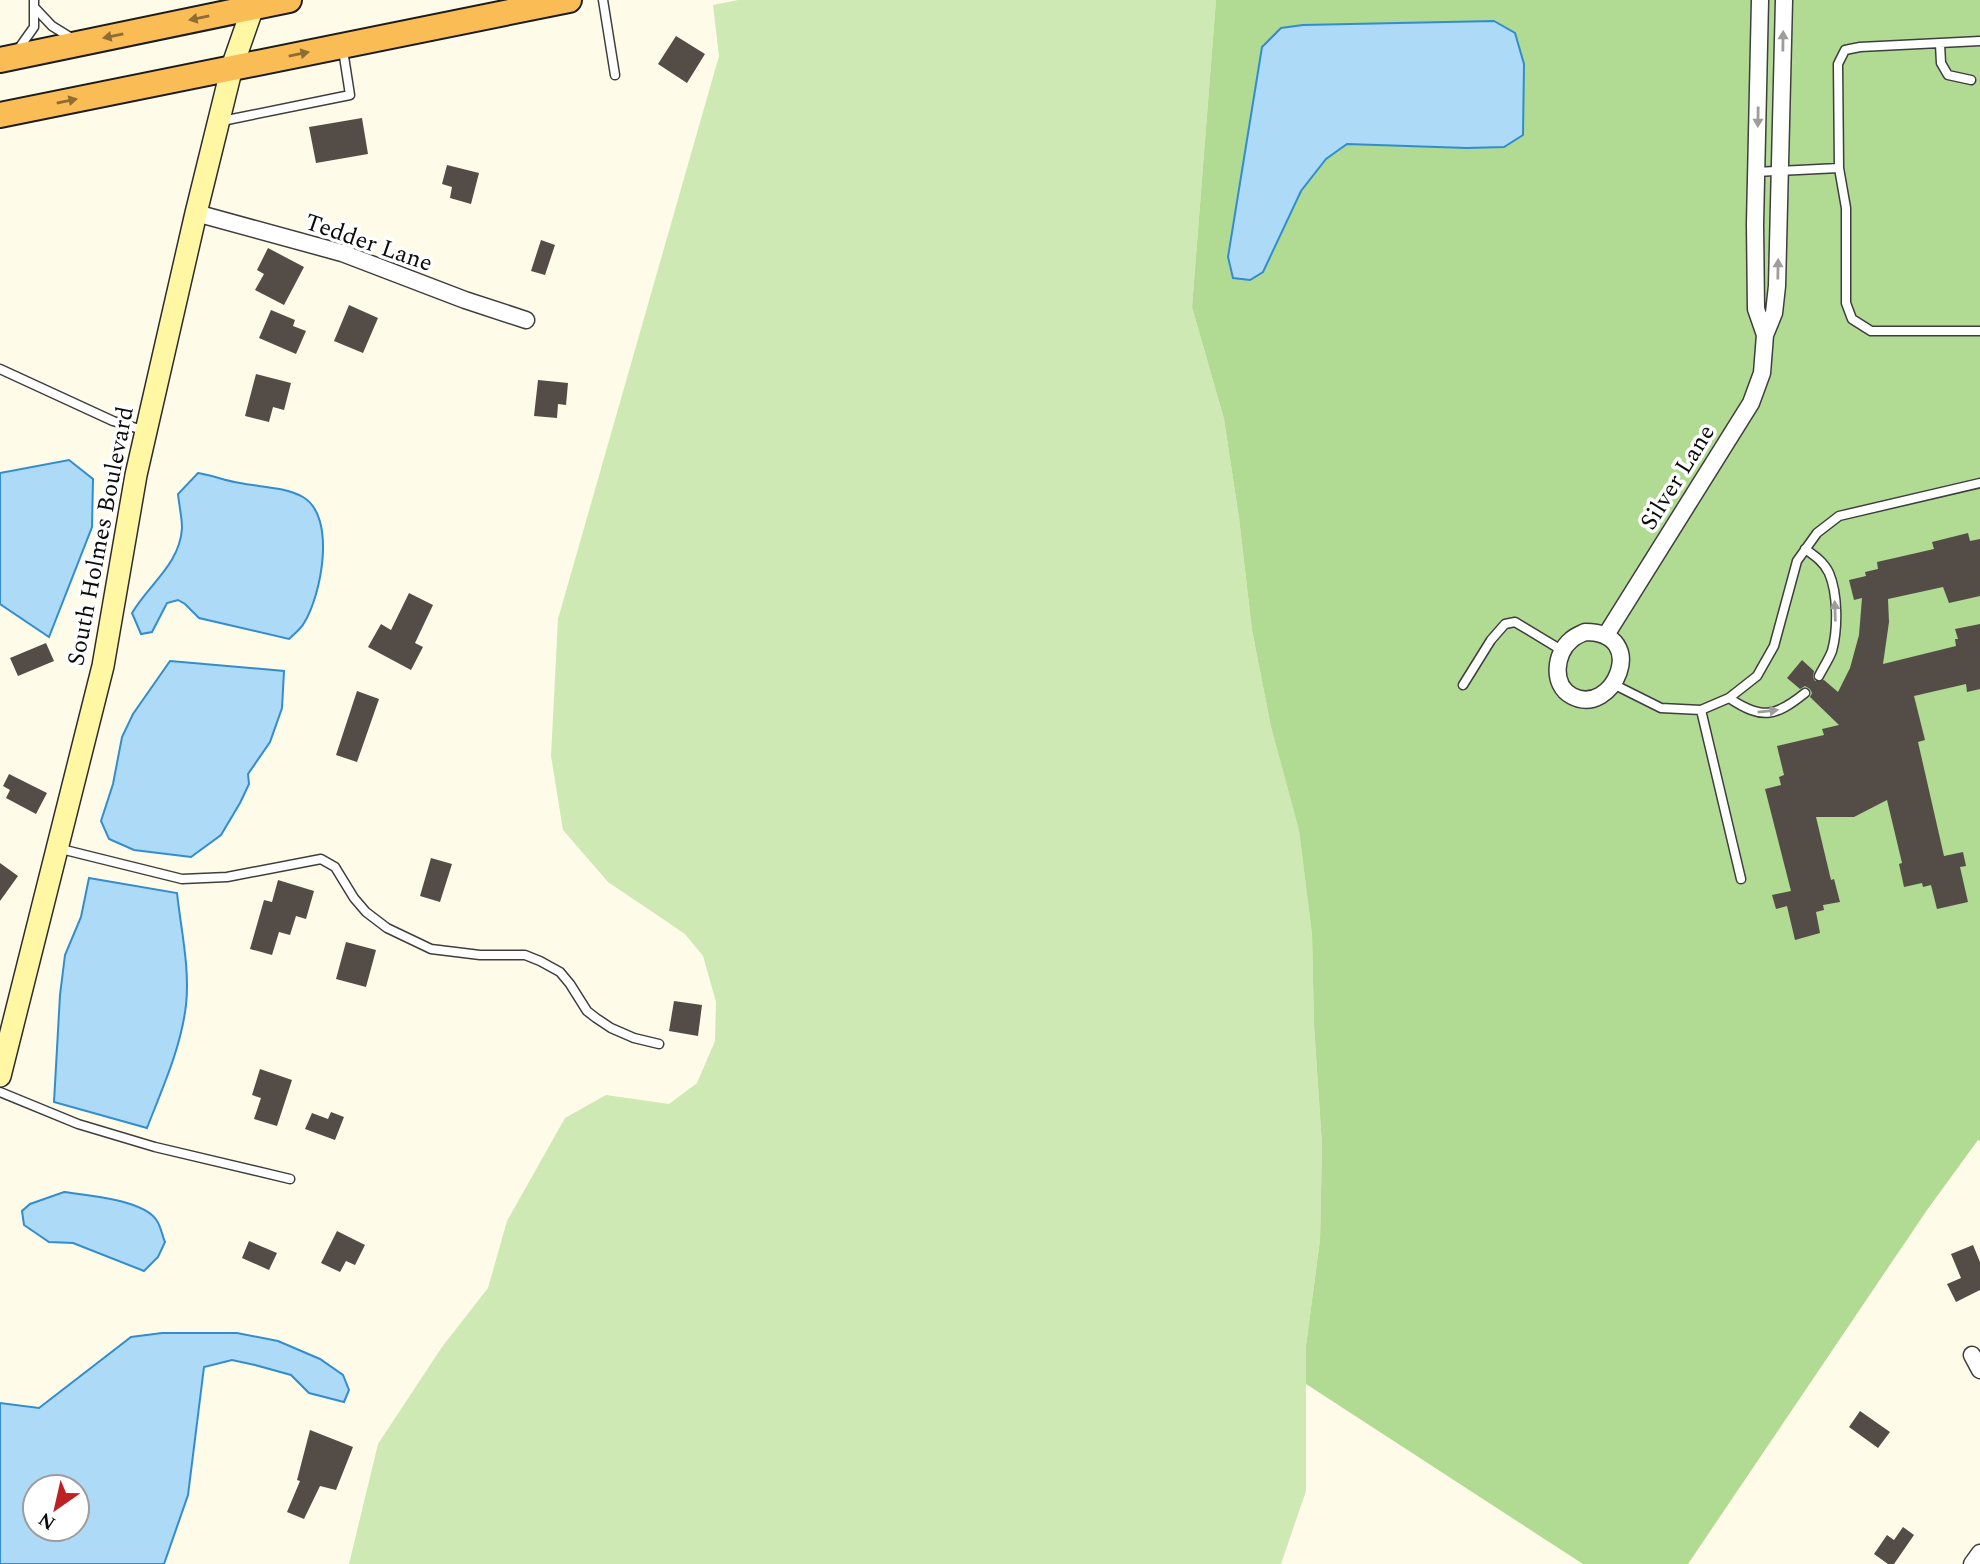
<svg xmlns="http://www.w3.org/2000/svg" width="1980" height="1564" font-family="Spectral,serif">
<rect width="100%" height="100%" fill="#fffbe9"/>
<path fill="#cee9b3" d="M738,0H1216L1192,307L1224,419L1239,518L1252,630L1271,727L1299,829L1312,935L1314,1025L1322,1145L1320,1240L1306,1346V1491L1281,1564H349L378,1444L442,1347L488,1288L507,1221L565,1118L606,1095L669,1104L697,1083L715,1041L716,1002L703,956L685,934L608,882L563,830L551,756L558,619L719,56L713,5Z"/>
<path fill="#b1da92" fill-rule="evenodd" d="M1216,0H1980V1141L1978,1140L1927,1210L1688,1564H1583L1306,1384V1346L1320,1240L1322,1145L1314,1025L1312,935L1299,830L1271,727L1252,630L1239,518L1224,419L1192,307ZM1281,28L1524,64L1523,135L1504,147L1467,148L1347,144L1326,159L1301,192L1263,272L1233,277L1228,256L1262,47Z"/>
<path fill="#addaf7" stroke="#328dd0" stroke-width="2" fill-rule="evenodd" d="M1494,21L1515,33L1524,64L1523,135L1504,147L1467,148L1347,144L1326,159L1301,191L1263,272L1250,280L1233,278L1228,257L1262,47L1281,28L1303,25Z
M69,460L93,479L92,527L49,637L0,604V473Z
M198,473C212,475 225,481 240,483C260,487 285,487 303,497C337,517 321,596 304,623C301,629 294,634 289,639L199,618L185,604L178,600L167,603L152,632L141,634L132,613C149,584 180,564 182,528C182,517 179,505 178,494Z
M170,661L284,671L282,708L270,742L248,774L249,784L240,803L221,835L191,857L134,850L109,839L101,821L113,784L122,737L133,714Z
M89,878L177,893C181,930 190,968 186,1005C181,1048 162,1089 147,1128L54,1102L60,995L65,955L81,917Z
M64,1192C87,1195 145,1200 157,1221C161,1227 162,1235 165,1242L158,1257L144,1271L73,1243L49,1242L24,1225L22,1211L30,1204Z
M162,1333H237L278,1341L320,1359L343,1375L349,1390L344,1402L309,1393L291,1375L255,1365L232,1360L204,1367L188,1495L164,1564H0V1403L39,1408L131,1337ZM35,1487H77V1529H35Z"/>
<path fill="#544c47" d="M676,36L705,54L687,83L658,64Z
M362,118L368,154L316,163L309,127Z
M447,165L479,173L471,204L450,198L452,187L442,184Z
M541,240L555,245L545,275L531,271Z
M268,248L304,267L284,305L255,290L264,274L257,270Z
M349,305L378,318L363,353L334,341Z
M271,310L295,320L293,326L306,331L296,354L259,338Z
M256,374L291,383L284,410L273,407L269,422L245,416Z
M538,380L568,383L566,405L558,404L557,418L534,416Z
M1968,533L1970,541L1980,539V596L1949,603L1943,587L1888,599L1889,622L1883,664L1956,646L1955,639H1958L1955,629L1980,624V689L1967,692L1966,684L1914,696L1925,740L1918,742L1944,856L1963,852L1966,866L1960,867L1968,902L1937,909L1931,885L1923,887L1922,883L1904,887L1899,864L1902,863L1887,800L1854,817H1816L1831,880L1834,879L1840,902L1823,905L1824,910L1816,912L1820,933L1795,940L1787,906L1776,909L1772,895L1791,891L1765,789L1781,785L1779,777L1784,775L1777,746L1824,735L1822,729L1839,725L1810,697L1812,693L1810,689L1805,686L1800,689L1787,678L1802,660L1814,671L1813,677L1815,681L1824,680L1838,692L1850,668L1859,635L1862,598L1854,600L1849,580L1866,576L1865,572L1878,569L1877,562L1934,549L1932,542Z
M409,593L433,605L415,643L423,647L411,670L368,647L381,624L391,630Z
M46,643L54,661L18,676L10,658Z
M357,691L379,699L357,762L336,755Z
M9,774L47,793L36,814L6,798L10,790L3,786Z
M431,858L452,864L440,902L420,896Z
M0,863L18,876L0,901Z
M278,880L314,891L306,919L296,916L290,935L279,932L272,955L250,949L264,900L272,902Z
M346,942L376,950L366,987L336,979Z
M674,1001L702,1005L698,1036L669,1031Z
M260,1069L292,1080L277,1126L254,1119L261,1098L252,1095Z
M331,1112L344,1117L335,1140L305,1129L312,1113L328,1119Z
M337,1231L365,1245L355,1265L346,1261L340,1272L321,1263Z
M249,1241L277,1253L269,1270L242,1258Z
M1973,1245L1980,1262V1290L1956,1302L1947,1284L1961,1278L1951,1254Z
M1860,1411L1890,1432L1878,1448L1849,1427Z
M310,1430L353,1447L336,1490L320,1486L304,1519L287,1512L300,1481L297,1480Z
M1903,1527L1914,1535L1894,1564H1888L1874,1554L1887,1535L1894,1540Z"/>
<g fill="none" stroke-linecap="round" stroke-linejoin="round">
<g stroke="#3e3e3e" stroke-width="11">
<path id="service" d="M603,0L615,75
M35,8L52,26L73,39
M1940,44L1941,63L1948,75L1971,80
M17,51L34,27V0
M222,121L350,95L343,50
M1839,168L1838,64L1845,50L1860,47L1980,41
M1756,172L1839,168L1846,208V303L1852,319L1871,331H1980
M0,369L113,421L146,431
M1805,549C1815,556 1824,562 1829,573C1838,594 1838,629 1832,651C1829,659 1823,668 1819,676
M1613,684L1661,708L1701,710L1729,698L1757,676L1774,646L1797,561L1817,533L1839,516L1980,483
M1463,685L1491,640L1505,624L1515,622L1563,651
M1729,698C1762,720 1775,717 1805,693
M1701,710L1741,879
M57,848L182,879L227,877L321,859L335,867L354,898L366,912L387,928L431,949L480,955H525L540,961L560,972L570,984L587,1011L596,1018L611,1028L634,1038L659,1044
M0,1092L78,1124L155,1147L290,1179"/>
</g>
<g stroke="#3e3e3e" stroke-width="19">
<path id="minor" d="M1760,0L1755,224L1756,309L1765,335
M196,213L342,253L465,300L526,320
M1585,632C1651,632 1613,718 1572,696C1551,685 1555,653 1571,640C1575,636 1581,634 1585,632Z
M1606,635L1751,403L1762,373L1765,335L1774,313L1777,286L1784,0
M1972,1355L1980,1370
M1972,1564L1980,1553"/>
</g>
<g stroke="#2d2d2d" stroke-width="24">
<path id="secondary" d="M0,1076L103,666L136,475L196,213L232,67L253,7"/>
</g>
<g stroke="#1c1c1c" stroke-width="28">
<path id="trunk" d="M0,60L289,0
M0,115L569,0"/>
</g>
<use href="#service" stroke="#fff" stroke-width="8"/>
<use href="#minor" stroke="#fff" stroke-width="16"/>
<use href="#secondary" stroke="#fff7a4" stroke-width="21"/>
<use href="#trunk" stroke="#fabc55" stroke-width="24"/>
</g>
<defs><path id="oneway-solid" d="M-6-.8H1V-3.2L6.5 0L1 3.2V.8H-6Z" transform="scale(1.75)"/></defs>
<g fill="#8e6c34">
<use href="#oneway-solid" transform="translate(199 18) rotate(168)"/>
<use href="#oneway-solid" transform="translate(113 36) rotate(168)"/>
<use href="#oneway-solid" transform="translate(299 54) rotate(-11)"/>
<use href="#oneway-solid" transform="translate(67 101) rotate(-12)"/>
</g>
<g fill="#9d9d9d">
<use href="#oneway-solid" transform="translate(1783 41) rotate(-89)"/>
<use href="#oneway-solid" transform="translate(1758 117) rotate(91)"/>
<use href="#oneway-solid" transform="translate(1778 269) rotate(-89)"/>
<use href="#oneway-solid" transform="translate(1835 611) rotate(-92)"/>
<use href="#oneway-solid" transform="translate(1768 711) rotate(-6)"/>
</g>
<g text-anchor="middle" stroke-width="7" stroke-linejoin="round" paint-order="stroke">
<g font-size="24" fill="#0b0b0b" stroke="#fff">
<text transform="translate(369 242) rotate(19)" y="8">Tedder Lane</text>
<text transform="translate(1677 477) rotate(-58)" y="8">Silver Lane</text>
<text transform="translate(100 536) rotate(-79)" y="8">South Holmes Boulevard</text>
</g>
</g>
<g transform="translate(56 1508) rotate(214)"><circle r="33" fill="#ffffff" stroke="#9d9d9d" stroke-width="2"/>
<path d="M0-5L12 26L0 18L-12 26Z" fill="#bd2124"/>
<text y="-10" font-size="19" font-weight="bold" text-anchor="middle" fill="#0b0b0b">N</text>
</g>
</svg>
